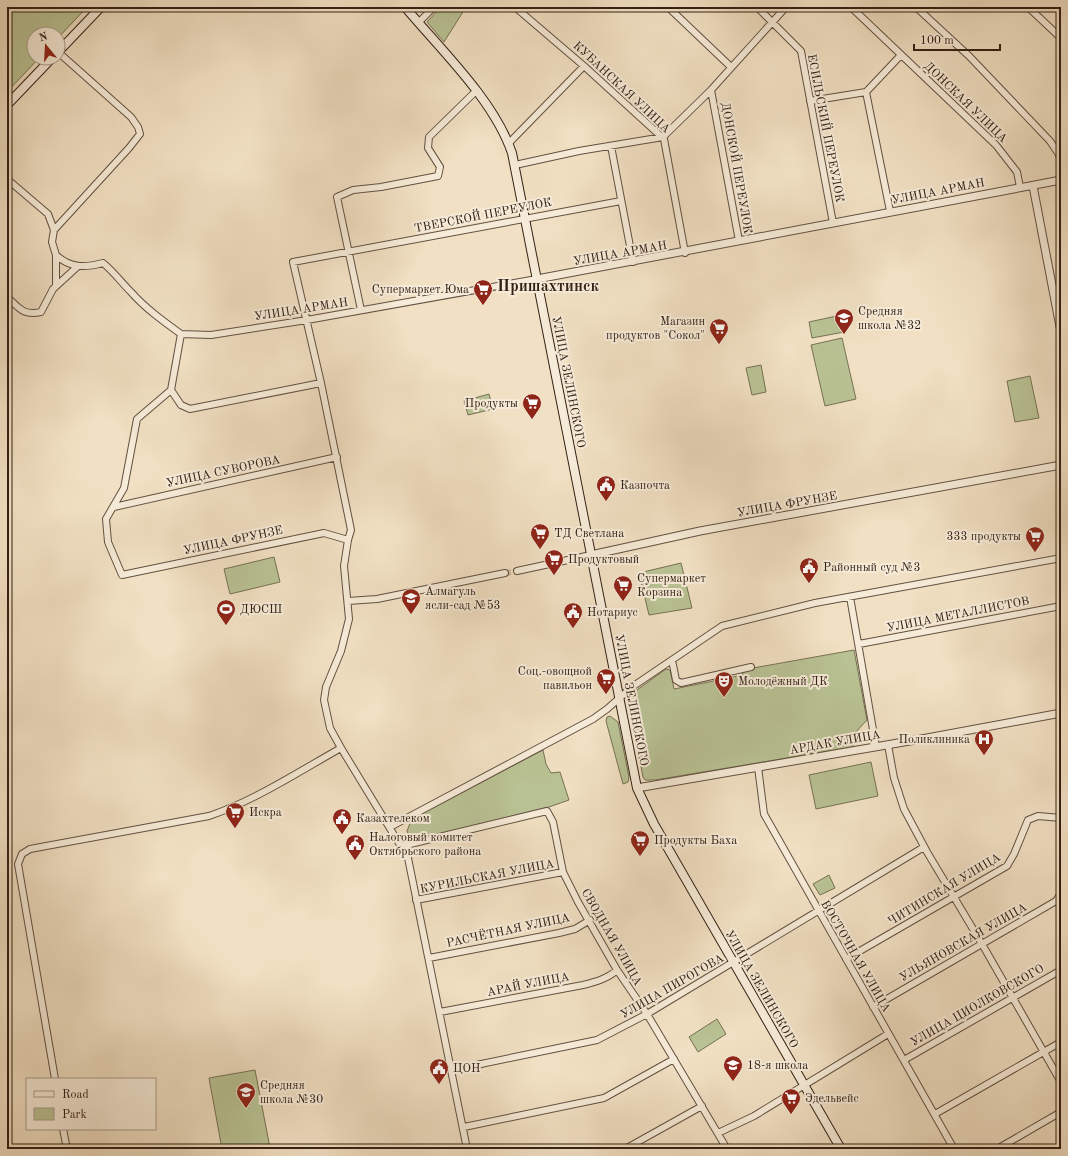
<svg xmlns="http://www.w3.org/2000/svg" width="1068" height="1156" font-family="'Old Standard TT',serif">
<rect width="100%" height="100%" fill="#f1e0c3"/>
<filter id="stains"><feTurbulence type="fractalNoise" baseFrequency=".005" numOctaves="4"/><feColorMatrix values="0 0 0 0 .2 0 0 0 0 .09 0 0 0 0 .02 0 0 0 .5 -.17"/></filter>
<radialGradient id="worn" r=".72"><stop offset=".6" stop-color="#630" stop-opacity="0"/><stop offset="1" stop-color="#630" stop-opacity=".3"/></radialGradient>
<path fill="#b9c294" stroke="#767154" d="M7,7H87L58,38V34H34V58H39L7,92Z
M441,7H466L444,42L427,22Z
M841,315L844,332L812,338L809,322Z
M842,338L856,399L825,406L811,345Z
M761,365L766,392L752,395L746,368Z
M1030,376L1039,418L1015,422L1007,381Z
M489,394L493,409L468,415L464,401Z
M274,557L280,582L230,594L224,569Z
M681,563L692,608L649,615L639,573Z
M854,650L867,720L854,734L853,747L655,780H645L643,777L628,700L630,695L666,669L670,670L674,689L743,675L742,670Z
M610,716L618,722L629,777L628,782L623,784L606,721L607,717Z
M543,750L546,764L551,773L560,772L569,800L549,807L411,841L407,831L412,818Z
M871,762L878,796L816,809L809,775Z
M829,875L835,888L820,895L813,884Z
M717,1019L726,1034L698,1052L689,1037Z
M255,1070L270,1148L222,1149L209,1078Z"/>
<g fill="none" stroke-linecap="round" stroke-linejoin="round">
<path stroke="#cbbaa0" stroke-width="6" stroke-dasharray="6 3" stroke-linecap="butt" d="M505,573L517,571"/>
<g stroke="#625040" stroke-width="8">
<path id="minor" d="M515,7L584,66L664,139L685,253
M668,7L731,67
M757,7L801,51L833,223
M851,7L996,145L1017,172L1020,187
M916,7L969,56L1050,141L1058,153L1061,160
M1028,7L1061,38
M418,23L434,7
M866,92L901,55
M810,101L866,92L890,211
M509,143L584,66
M611,146L633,262
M515,165L579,151L663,137L711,90
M7,179L48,214L54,230L52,242L56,255V285
M54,230L129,148L140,134L138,127L131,117L58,52
M739,241L711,90L786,7
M56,255C70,268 84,268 103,263C114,272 121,282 131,292C145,308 163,321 181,334
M7,297C19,308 23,316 41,312L53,289L77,267
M361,310L337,197L353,190L381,187L438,176L440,167L428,148L429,137L476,91
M181,334L171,390L137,419L124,488L106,519L108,542L122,575L324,533L348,540
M181,334L211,335L307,320L537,279
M171,390L181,405L190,409L321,383
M114,507L337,457
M517,571L591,555
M850,597L876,747
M348,601L377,599L505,573
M859,644L1061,606
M672,660L676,680L681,683L751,667
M888,745L894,778L904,809L927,852L982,944L1061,1082
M341,748L330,728L324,700L326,687L341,651L349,619L344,566L348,540L351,530L321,383L293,262L621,201
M758,767L764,814L954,1149
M390,827L593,719L607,709L632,687L722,626L815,603L1061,558
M402,846L547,811L553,822L563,872L578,902L617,970L647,1014L727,1149
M416,900L563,872
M429,958L559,933L575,929L590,920
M846,959L1007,866L1014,854L1028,820L1038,816L1061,818
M873,1007L1056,901L1061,893
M440,1012L583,985C595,982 607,979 617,970
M904,1060L1061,970
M452,1070L597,1040L647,1014L924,847
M55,1079L18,864L22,854L30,849L209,816C256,800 298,772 341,748L408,858L467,1149
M935,1114L1061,1042
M464,1127L604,1098L674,1059
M63,1129L67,1149
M718,1133L754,1116L888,1034
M625,1149L702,1106
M997,1149L1061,1112"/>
</g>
<g stroke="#625040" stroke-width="9">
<path id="tertiary" d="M1033,186L1061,332
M537,279L1061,180
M591,555L700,531L1061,465
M637,788L927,738L1061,713"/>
</g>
<g stroke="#332015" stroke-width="10">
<path id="secondary" d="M405,7C441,50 494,100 512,153L637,788L654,824L841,1149
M58,52L101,7
M7,105L52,58"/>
</g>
<use href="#minor" stroke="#f6ebd8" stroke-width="6"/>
<use href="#tertiary" stroke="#f6ebd8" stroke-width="7"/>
<use href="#secondary" stroke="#f6ebd8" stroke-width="8"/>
</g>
<defs>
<g id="supermarket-pin" transform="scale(1)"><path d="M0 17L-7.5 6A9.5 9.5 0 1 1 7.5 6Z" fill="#8f2418" stroke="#f6ebd8"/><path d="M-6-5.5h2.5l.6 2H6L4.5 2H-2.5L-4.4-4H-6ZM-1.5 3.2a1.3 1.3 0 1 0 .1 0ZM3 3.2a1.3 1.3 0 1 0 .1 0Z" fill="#fff"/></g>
<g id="school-pin" transform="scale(1)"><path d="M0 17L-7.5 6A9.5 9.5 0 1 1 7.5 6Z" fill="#8f2418" stroke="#f6ebd8"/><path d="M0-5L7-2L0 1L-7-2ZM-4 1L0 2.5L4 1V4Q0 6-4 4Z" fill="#fff"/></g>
<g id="civic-pin" transform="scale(1)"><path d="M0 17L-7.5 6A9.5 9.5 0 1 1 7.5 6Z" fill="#8f2418" stroke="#f6ebd8"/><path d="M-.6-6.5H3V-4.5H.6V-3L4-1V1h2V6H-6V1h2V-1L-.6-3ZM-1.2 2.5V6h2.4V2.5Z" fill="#fff"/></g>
<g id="stadium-pin" transform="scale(1)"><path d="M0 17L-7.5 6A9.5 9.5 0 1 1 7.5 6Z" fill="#8f2418" stroke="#f6ebd8"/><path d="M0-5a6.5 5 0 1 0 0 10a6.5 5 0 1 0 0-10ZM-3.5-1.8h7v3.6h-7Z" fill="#fff"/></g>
<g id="theatre-pin" transform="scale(1)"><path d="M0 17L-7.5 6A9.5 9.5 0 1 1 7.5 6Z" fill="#8f2418" stroke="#f6ebd8"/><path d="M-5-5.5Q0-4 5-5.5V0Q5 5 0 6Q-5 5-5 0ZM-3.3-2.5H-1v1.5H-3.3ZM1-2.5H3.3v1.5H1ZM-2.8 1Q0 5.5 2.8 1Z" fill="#fff"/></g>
<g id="hospital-pin" transform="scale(1)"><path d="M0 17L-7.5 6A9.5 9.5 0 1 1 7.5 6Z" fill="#8f2418" stroke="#f6ebd8"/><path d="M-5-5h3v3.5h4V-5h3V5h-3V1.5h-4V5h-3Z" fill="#fff"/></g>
</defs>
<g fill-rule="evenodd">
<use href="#supermarket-pin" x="483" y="289"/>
<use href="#school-pin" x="844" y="318"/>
<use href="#supermarket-pin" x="719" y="328"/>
<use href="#supermarket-pin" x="532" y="403"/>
<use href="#civic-pin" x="606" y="485"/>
<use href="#supermarket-pin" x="540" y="533"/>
<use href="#supermarket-pin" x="1035" y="536"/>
<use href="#supermarket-pin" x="554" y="559"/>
<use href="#civic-pin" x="809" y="567"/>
<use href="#supermarket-pin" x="623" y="585"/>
<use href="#school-pin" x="411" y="598"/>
<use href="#stadium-pin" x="226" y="609"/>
<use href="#civic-pin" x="573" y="612"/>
<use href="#supermarket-pin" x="606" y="678"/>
<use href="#theatre-pin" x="724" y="681"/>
<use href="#hospital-pin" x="984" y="739"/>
<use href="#supermarket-pin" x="235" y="812"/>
<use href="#civic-pin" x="342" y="818"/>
<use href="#supermarket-pin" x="640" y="840"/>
<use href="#civic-pin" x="355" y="844"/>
<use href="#school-pin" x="733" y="1065"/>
<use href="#civic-pin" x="439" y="1068"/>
<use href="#school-pin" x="246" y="1092"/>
<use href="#supermarket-pin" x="791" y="1098"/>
</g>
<g text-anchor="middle" stroke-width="4" stroke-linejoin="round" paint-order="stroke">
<g font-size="12" fill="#332015" stroke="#f6ebd8">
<text transform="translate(622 87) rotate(43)" y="4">КУБАНСКАЯ УЛИЦА</text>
<text transform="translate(966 102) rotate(44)" y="4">ДОНСКАЯ УЛИЦА</text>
<text transform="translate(826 128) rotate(79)" y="4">ЕСИЛЬСКИЙ ПЕРЕУЛОК</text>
<text transform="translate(737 168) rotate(80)" y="4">ДОНСКОЙ ПЕРЕУЛОК</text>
<text transform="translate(938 191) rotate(-11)" y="4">УЛИЦА АРМАН</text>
<text transform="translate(483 215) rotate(-11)" y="4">ТВЕРСКОЙ ПЕРЕУЛОК</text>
<text transform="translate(620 253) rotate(-10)" y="4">УЛИЦА АРМАН</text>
<text transform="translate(301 309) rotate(-9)" y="4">УЛИЦА АРМАН</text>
<text transform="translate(569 382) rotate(79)" y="4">УЛИЦА ЗЕЛИНСКОГО</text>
<text transform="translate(223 471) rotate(-12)" y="4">УЛИЦА СУВОРОВА</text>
<text transform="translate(787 504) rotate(-10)" y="4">УЛИЦА ФРУНЗЕ</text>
<text transform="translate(233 540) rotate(-12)" y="4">УЛИЦА ФРУНЗЕ</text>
<text transform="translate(958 614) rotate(-11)" y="4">УЛИЦА МЕТАЛЛИСТОВ</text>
<text transform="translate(632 700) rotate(79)" y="4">УЛИЦА ЗЕЛИНСКОГО</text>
<text transform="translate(835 742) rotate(-10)" y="4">АРДАК УЛИЦА</text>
<text transform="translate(487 876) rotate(-11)" y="4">КУРИЛЬСКАЯ УЛИЦА</text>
<text transform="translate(944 889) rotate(-31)" y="4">ЧИТИНСКАЯ УЛИЦА</text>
<text transform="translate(508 930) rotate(-12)" y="4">РАСЧЁТНАЯ УЛИЦА</text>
<text transform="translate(612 937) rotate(60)" y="4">СВОДНАЯ УЛИЦА</text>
<text transform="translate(963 942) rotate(-30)" y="4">УЛЬЯНОВСКАЯ УЛИЦА</text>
<text transform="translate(856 956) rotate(60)" y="4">ВОСТОЧНАЯ УЛИЦА</text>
<text transform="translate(528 984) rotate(-11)" y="4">АРАЙ УЛИЦА</text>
<text transform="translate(672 986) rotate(-30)" y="4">УЛИЦА ПИРОГОВА</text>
<text transform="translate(762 989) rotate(60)" y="4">УЛИЦА ЗЕЛИНСКОГО</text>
<text transform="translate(977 1005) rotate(-30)" y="4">УЛИЦА ЦИОЛКОВСКОГО</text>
</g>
<g font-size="12" fill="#332015" stroke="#f6ebd8" text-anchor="start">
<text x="469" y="293" text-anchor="end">Супермаркет Юма</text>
<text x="858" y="315">Средняя<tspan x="858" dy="14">школа №32</tspan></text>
<text x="705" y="325" text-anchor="end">Магазин<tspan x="705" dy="14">продуктов "Сокол"</tspan></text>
<text x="518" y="407" text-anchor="end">Продукты</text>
<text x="620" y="489">Казпочта</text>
<text x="554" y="537">ТД Светлана</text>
<text x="1021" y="540" text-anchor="end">333 продукты</text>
<text x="568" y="563">Продуктовый</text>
<text x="823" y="571">Районный суд №3</text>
<text x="637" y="582">Супермаркет<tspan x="637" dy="14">Корзина</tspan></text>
<text x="425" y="595">Алмагуль<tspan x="425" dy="14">ясли-сад №53</tspan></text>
<text x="240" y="613">ДЮСШ</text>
<text x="587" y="616">Нотариус</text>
<text x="592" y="675" text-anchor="end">Соц.-овощной<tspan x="592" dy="14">павильон</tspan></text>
<text x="738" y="685">Молодёжный ДК</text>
<text x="970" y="743" text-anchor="end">Поликлиника</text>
<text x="249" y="816">Искра</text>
<text x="356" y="822">Казахтелеком</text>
<text x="369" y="841">Налоговый комитет<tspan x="369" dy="14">Октябрьского района</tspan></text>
<text x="654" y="844">Продукты Баха</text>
<text x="747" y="1069">18-я школа</text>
<text x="453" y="1072">ЦОН</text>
<text x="260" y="1089">Средняя<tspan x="260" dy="14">школа №30</tspan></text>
<text x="805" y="1102">Эдельвейс</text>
</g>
<g font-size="16" font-weight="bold" fill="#332015" stroke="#f6ebd8">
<text x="548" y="291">Пришахтинск</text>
</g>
</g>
<rect width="1068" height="1156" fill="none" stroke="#f1e0c3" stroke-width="24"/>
<rect x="8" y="8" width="1052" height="1140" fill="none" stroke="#332015" stroke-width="2"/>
<rect x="12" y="12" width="1044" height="1132" fill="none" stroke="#332015"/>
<rect x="26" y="1078" width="130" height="52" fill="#f6ebd8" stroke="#a89a8a"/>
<rect x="34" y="1091" width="20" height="6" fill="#f6ebd8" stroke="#a89a8a"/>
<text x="62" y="1098" font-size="12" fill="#332015">Road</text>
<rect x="34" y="1108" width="20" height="12" fill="#b9c294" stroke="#a89a8a"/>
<text x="62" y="1118" font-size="12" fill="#332015">Park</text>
<g transform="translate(46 46) rotate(342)"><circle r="19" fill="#f6ebd8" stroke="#a89a8a"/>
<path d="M0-3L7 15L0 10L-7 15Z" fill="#8f2418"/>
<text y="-6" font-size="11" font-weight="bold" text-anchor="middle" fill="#332015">N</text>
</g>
<path d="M914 44v6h86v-6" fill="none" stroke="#332015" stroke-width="2"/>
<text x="920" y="44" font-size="12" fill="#332015" stroke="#f6ebd8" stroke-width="3" paint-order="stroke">100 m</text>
<rect width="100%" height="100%" filter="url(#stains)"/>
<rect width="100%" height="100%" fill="url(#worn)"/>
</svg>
